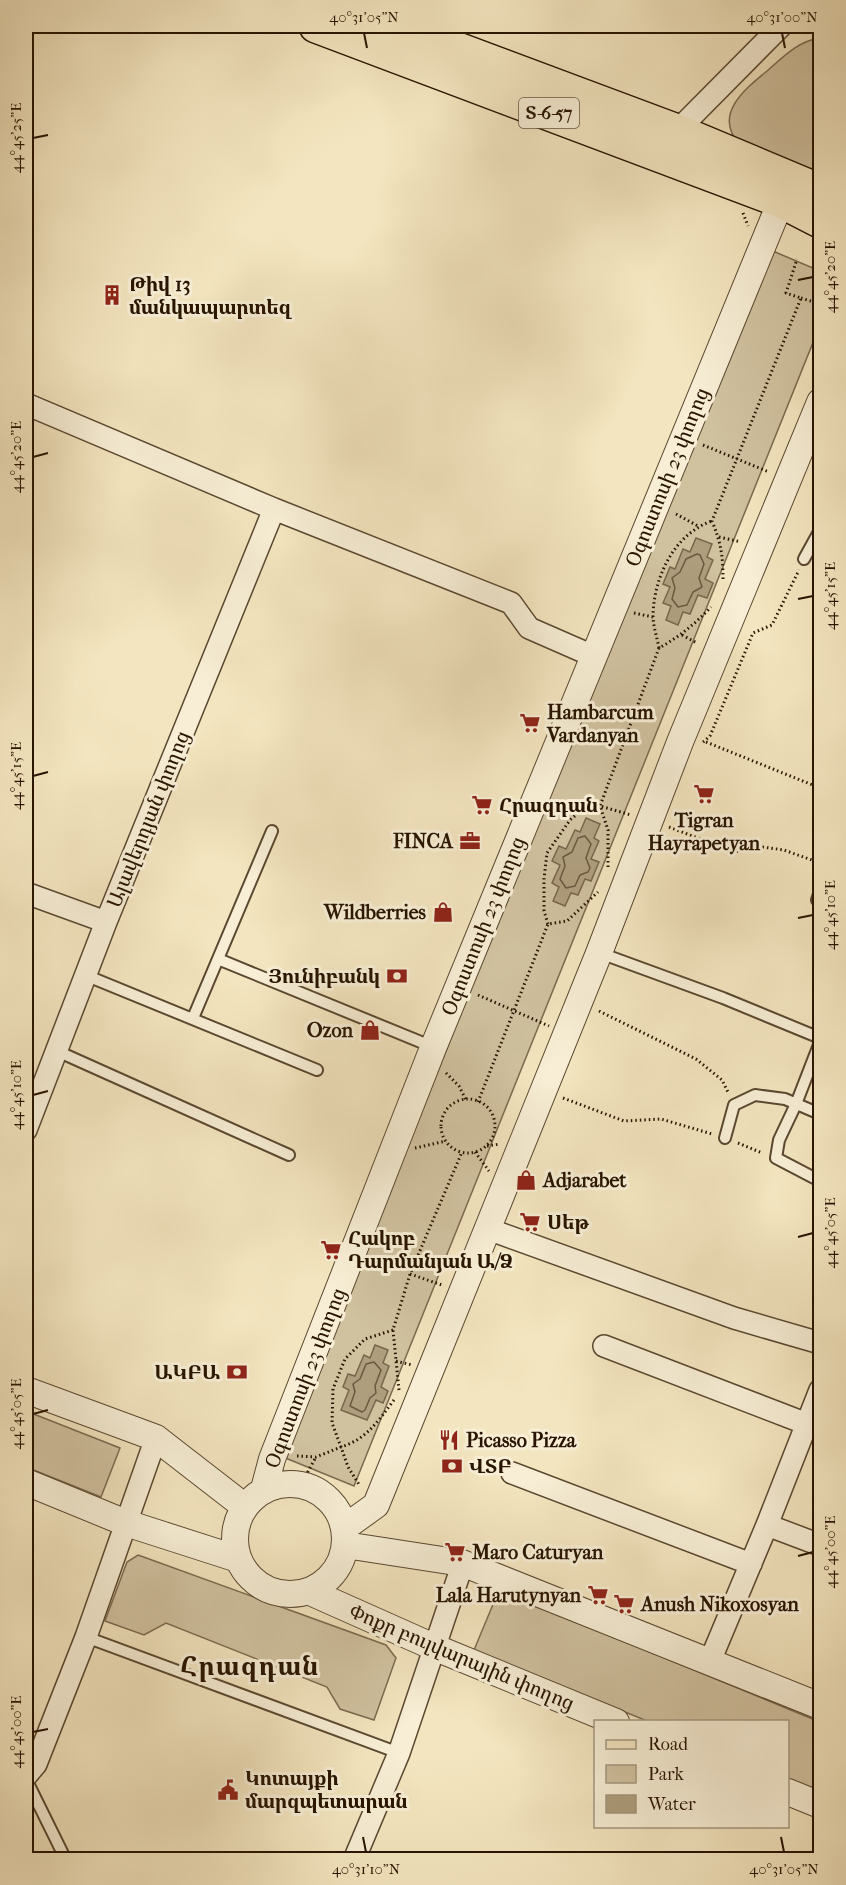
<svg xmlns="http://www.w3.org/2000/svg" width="846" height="1885" font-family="'IM FELL French Canon','Noto Serif Armenian',serif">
<rect width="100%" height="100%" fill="#f3e5bf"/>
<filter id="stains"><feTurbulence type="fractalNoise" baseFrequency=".00333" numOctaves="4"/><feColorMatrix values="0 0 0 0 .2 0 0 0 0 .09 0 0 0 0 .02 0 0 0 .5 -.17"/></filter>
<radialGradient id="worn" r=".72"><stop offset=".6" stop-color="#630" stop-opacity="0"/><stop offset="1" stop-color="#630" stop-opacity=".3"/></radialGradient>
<path fill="#d0c19f" stroke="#7c6a50" stroke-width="1.5" d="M820,38V177C807,172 747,152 740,145C712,115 745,89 767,71C783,57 798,41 820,38Z
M768,249L820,271V325L354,1486L283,1457Z
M26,1411L120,1448L101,1497L26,1467Z
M138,1555L386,1645L396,1658L374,1720L340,1709L327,1687L166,1623L144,1635L105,1621L127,1562Z
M499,1590L820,1722V1793L788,1779V1722L647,1721L474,1650Z"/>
<path fill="#ae9e7e" stroke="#78674c" stroke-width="1.5" d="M696,538L712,544L707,557L713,560L705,579L713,583L707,598L698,595L690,614L683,612L678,625L666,620L671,606L663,603L670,587L663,584L670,567L675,569L683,549L690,552Z
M586,818L600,824L594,838L599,841L591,859L599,862L591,881L585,879L578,895L571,893L565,906L553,901L559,887L552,883L560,865L552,861L559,846L566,849L575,830L580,832Z
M375,1345L388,1350L383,1363L389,1366L381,1387L388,1391L383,1403L376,1400L367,1420L341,1410L349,1390L343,1387L348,1374L355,1376L364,1355L370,1358Z"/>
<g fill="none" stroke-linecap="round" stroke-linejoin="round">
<path stroke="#6b593f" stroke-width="1.5" d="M697,554L700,555L704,564L699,578L702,587L693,592L687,605L678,607L672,599L675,588L672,578L680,572L686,559Z
M585,836L591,844L586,858L590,868L588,872L580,875L575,886L566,888L560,879L565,866L563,857L572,852L578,838Z
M374,1362L381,1370L375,1386L376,1393L370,1398L365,1410L362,1412L350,1406L355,1392L353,1384L360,1379L366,1364Z"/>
<g stroke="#5b4830" stroke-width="14">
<path id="service" d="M804,559L820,530
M817,900L820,891
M600,953L723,998L820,1038
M218,959L433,1047
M85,975L317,1070
M193,1018L272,831
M820,1042L796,1104L779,1140L776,1158L820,1181
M57,1051L289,1155
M725,1138L734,1105L755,1095L785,1099L820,1114
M86,1637L399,1753
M26,1779L66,1860"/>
</g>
<g stroke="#5b4830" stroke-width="24">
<path id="minor" d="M677,131L781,26
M26,404L274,509L511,603L529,628L593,656
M26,893L106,922
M26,1130L106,922L274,509
M488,1229L734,1318L820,1343
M604,1346L807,1424
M512,1473L751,1564
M767,1525L820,1545
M710,1661L767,1525L820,1390
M26,1776L36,1764L86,1637L156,1438
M354,1860L399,1753L463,1563"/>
</g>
<g stroke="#5b4830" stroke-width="28">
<path id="tertiary" d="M26,1390L156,1438L245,1507
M26,1482L126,1523L238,1559
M235 1539a55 55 0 1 1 110 0a55 55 0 1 1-110 0Z
M264,1489L272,1459L433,1048L781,201
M344,1528L376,1505L599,953L680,742L820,402
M345,1545L462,1563L820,1706
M308,1591L436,1648L616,1722
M788,1792L820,1805"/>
</g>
<g stroke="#281400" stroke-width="36">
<path id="primary" d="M316,26L781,201L820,221
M396,26L677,131L820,191"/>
</g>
<path stroke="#281400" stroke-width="3" stroke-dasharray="1.5 3" stroke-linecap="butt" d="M743,213L748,226
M801,298L820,304
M703,445L769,472
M676,514L698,526
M719,537L741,542
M723,579C723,556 721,543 712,521L801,298L786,293L797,259
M634,613L653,617
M682,635L697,643
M659,648C657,637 653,626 653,615C654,577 674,534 712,521
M703,742L710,736L753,633L772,625L799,570
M706,742L820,788
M669,827L734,852L755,846L784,850L820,863
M608,867V830L600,806L659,648C679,637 695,624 711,607
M548,924L544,911V879L547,853L570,820L584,808L600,806L631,815
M478,995L549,1026
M599,1011L696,1059L722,1080L728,1092
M446,1073L459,1086L466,1100
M563,1098L624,1121L661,1119L712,1134
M441 1126a27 27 0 1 1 54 0a27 27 0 1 1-54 0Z
M478,1102L548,924L567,921L598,892
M738,1143L762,1153
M487,1146L500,1144
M415,1148L446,1141
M475,1152L489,1171
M410,1274L442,1285
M393,1330L365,1339L345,1359L333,1389L332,1423L341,1447C367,1439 378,1421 394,1400
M396,1361L412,1365
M399,1390L393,1330L410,1274L462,1152
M297,1456L316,1457L341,1447L348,1467L360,1486
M301,1484L316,1457"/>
<use href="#service" stroke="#f7eed5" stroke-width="10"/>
<use href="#minor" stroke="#f7eed5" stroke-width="21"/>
<use href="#tertiary" stroke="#f7eed5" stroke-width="26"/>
<use href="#primary" stroke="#f3e5bf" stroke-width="33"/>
</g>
<path fill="none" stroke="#281400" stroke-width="2" d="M364,33L367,48M782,33L785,48M33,138L48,135M798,280L813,277M33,457L48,453M798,599L813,596M33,776L48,772M798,918L813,915M33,1095L48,1091M798,1237L813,1233M33,1414L48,1410M798,1556L813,1552M33,1732L48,1729M363,1837L366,1852M781,1837L784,1852"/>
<defs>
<g id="building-bare" transform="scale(1.62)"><path d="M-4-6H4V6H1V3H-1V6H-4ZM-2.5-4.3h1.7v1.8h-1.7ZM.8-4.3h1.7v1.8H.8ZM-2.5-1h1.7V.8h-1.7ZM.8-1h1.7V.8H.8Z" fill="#8f2418" stroke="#f7eed5" stroke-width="2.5" paint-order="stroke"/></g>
<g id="supermarket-bare" transform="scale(1.62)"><path d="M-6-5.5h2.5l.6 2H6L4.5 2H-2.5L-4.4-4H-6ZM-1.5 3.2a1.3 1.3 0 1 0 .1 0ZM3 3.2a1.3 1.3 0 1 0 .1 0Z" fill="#8f2418" stroke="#f7eed5" stroke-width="2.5" paint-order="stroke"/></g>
<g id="office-bare" transform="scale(1.62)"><path d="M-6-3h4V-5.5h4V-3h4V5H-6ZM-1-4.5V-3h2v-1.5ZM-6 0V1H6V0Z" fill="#8f2418" stroke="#f7eed5" stroke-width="2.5" paint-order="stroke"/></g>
<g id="shop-bare" transform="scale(1.62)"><path d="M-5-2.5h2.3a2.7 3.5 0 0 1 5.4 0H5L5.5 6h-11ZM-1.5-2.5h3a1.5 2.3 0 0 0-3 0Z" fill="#8f2418" stroke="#f7eed5" stroke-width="2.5" paint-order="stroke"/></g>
<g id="bank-bare" transform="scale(1.62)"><path d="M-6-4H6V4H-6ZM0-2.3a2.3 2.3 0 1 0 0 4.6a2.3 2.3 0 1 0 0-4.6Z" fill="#8f2418" stroke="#f7eed5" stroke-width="2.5" paint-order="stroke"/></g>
<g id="restaurant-bare" transform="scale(1.62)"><path d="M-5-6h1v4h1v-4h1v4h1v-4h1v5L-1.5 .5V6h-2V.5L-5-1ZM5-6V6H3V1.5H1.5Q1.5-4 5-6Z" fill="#8f2418" stroke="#f7eed5" stroke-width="2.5" paint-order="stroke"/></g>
<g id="civic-bare" transform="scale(1.62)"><path d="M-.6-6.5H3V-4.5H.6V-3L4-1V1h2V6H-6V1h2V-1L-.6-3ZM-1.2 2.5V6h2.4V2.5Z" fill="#8f2418" stroke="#f7eed5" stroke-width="2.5" paint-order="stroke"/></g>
</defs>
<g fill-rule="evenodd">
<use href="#building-bare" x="112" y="295"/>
<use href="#supermarket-bare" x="530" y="723"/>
<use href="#supermarket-bare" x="704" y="794"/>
<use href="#supermarket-bare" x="482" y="805"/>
<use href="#office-bare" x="470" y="841"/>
<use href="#shop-bare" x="443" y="912"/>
<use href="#bank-bare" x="397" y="976"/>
<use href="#shop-bare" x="370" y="1030"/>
<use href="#shop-bare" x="526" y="1180"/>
<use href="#supermarket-bare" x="530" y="1222"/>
<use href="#supermarket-bare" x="331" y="1250"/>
<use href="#bank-bare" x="237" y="1372"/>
<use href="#restaurant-bare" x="449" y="1440"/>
<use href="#bank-bare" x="452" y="1466"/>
<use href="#supermarket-bare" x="455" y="1552"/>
<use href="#supermarket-bare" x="598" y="1595"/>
<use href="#supermarket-bare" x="624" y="1604"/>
<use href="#civic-bare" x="228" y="1790"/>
</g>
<g text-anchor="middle" stroke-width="6" stroke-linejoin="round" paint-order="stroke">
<rect fill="#f7eed5" stroke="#665540" stroke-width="1.5" x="519" y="98" width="60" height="30" rx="4.5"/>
<g font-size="18" font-weight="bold" fill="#281400">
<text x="549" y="119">Տ-6-57</text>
</g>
<g font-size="20" font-weight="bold" fill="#281400" stroke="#f7eed5" text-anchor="start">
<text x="129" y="291">Թիվ 13<tspan x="129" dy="23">մանկապարտեզ</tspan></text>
<text x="547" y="719">Hambarcum<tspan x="547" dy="23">Vardanyan</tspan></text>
<text x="499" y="812">Հրազդան</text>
<text x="704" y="827" text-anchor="middle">Tigran<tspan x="704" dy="23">Hayrapetyan</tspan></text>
<text x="453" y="848" text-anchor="end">FINCA</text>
<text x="426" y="919" text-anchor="end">Wildberries</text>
<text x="380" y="983" text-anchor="end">Յունիբանկ</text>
<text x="353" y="1037" text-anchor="end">Ozon</text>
<text x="543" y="1187">Adjarabet</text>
<text x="547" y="1229">Սեթ</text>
<text x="348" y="1245">Հակոբ<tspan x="348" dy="23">Դարմանյան Ա/Ձ</tspan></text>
<text x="220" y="1379" text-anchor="end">ԱԿԲԱ</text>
<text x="466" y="1447">Picasso Pizza</text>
<text x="469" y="1473">ՎՏԲ</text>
<text x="472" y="1559">Maro Caturyan</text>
<text x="581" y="1602" text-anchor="end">Lala Harutynyan</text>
<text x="641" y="1611">Anush Nikoxosyan</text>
<text x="245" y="1785">Կոտայքի<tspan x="245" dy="23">մարզպետարան</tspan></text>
</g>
<g font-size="20" fill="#281400" stroke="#f7eed5">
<text transform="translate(667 477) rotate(-68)" y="7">Օգոստոսի 23 փողոց</text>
<text transform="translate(148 819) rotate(-68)" y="7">Ալավերդյան փողոց</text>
<text transform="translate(483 926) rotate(-68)" y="7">Օգոստոսի 23 փողոց</text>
<text transform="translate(305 1378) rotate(-69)" y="7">Օգոստոսի 23 փողոց</text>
<text transform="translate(462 1657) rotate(23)" y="7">Փոքր բուլվարային փողոց</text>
</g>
<g font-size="26" font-weight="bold" letter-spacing="1.5" fill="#281400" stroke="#f7eed5">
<text x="250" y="1675">Հրազդան</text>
</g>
</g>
<rect width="846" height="1885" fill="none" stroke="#f3e5bf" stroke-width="66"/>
<rect x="594" y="1720" width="195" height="108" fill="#f7eed5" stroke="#a49780" stroke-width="1.5"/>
<rect x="606" y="1740" width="30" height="9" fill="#f3e5bf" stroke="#a49780" stroke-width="1.5"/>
<text x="648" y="1750" font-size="18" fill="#281400">Road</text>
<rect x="606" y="1765" width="30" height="18" fill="#d0c19f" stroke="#a49780" stroke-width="1.5"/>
<text x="648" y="1780" font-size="18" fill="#281400">Park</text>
<rect x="606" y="1795" width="30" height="18" fill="#ae9e7e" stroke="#a49780" stroke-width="1.5"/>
<text x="648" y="1810" font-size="18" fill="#281400">Water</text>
<rect x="33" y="33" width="780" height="1819" fill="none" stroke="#281400" stroke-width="2"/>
<g font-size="15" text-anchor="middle" fill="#281400">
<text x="364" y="22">40°31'05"N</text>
<text x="782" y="22">40°31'00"N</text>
<text transform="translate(16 138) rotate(-90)" y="5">44°45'25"E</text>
<text transform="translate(830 277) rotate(-90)" y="5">44°45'20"E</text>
<text transform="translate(16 457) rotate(-90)" y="5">44°45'20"E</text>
<text transform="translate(830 596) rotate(-90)" y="5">44°45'15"E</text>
<text transform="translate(16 776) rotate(-90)" y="5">44°45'15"E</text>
<text transform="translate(830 915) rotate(-90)" y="5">44°45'10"E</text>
<text transform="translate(16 1095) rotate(-90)" y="5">44°45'10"E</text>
<text transform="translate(830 1233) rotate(-90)" y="5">44°45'05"E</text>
<text transform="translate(16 1414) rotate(-90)" y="5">44°45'05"E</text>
<text transform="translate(830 1552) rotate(-90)" y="5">44°45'00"E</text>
<text transform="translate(16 1732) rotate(-90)" y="5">44°45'00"E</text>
<text x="366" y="1874">40°31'10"N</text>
<text x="784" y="1874">40°31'05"N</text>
</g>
<rect width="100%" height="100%" filter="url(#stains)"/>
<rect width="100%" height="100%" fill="url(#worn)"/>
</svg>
